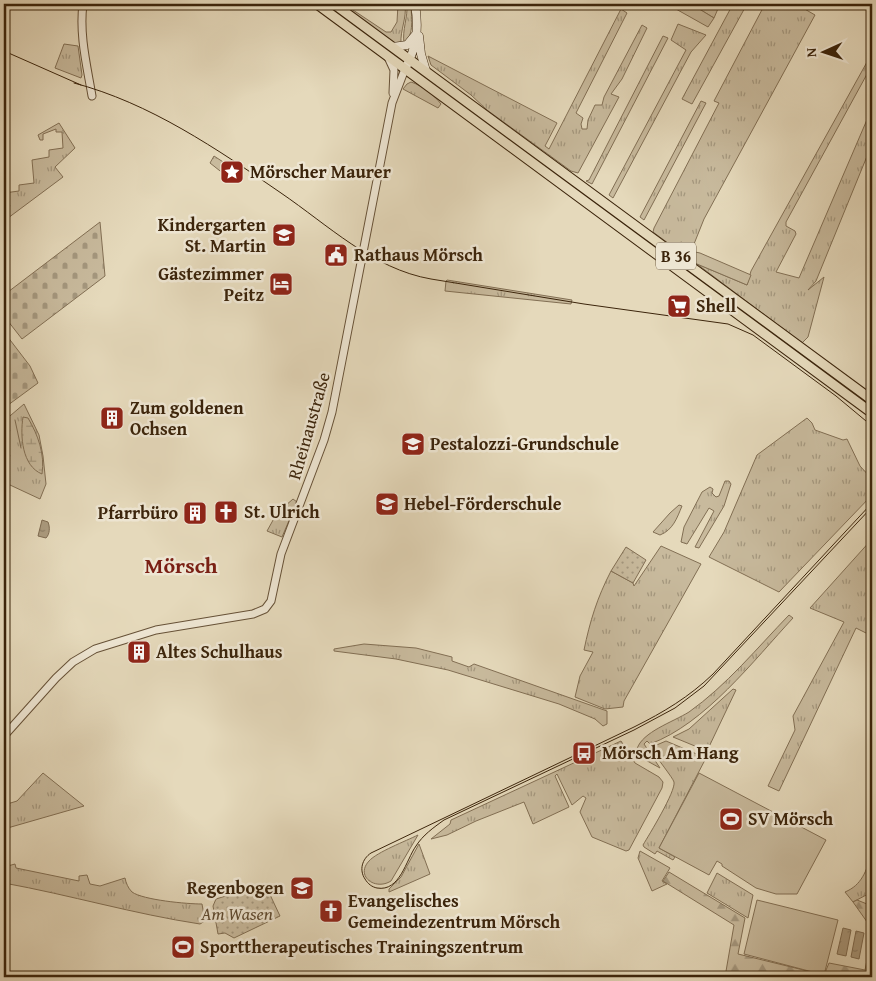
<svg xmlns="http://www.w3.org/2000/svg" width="876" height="981" font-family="'Gentium Book Plus',serif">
<defs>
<pattern id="grass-tufts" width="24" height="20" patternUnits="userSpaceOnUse" patternTransform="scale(1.25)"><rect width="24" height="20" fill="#c8ba9d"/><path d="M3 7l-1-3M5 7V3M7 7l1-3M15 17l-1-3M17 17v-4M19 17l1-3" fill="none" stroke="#a4977e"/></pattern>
<pattern id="forest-firs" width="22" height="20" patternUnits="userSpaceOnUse" patternTransform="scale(1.25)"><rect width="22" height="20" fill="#c8ba9d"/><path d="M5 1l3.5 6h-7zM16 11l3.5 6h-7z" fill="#a4977e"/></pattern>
<pattern id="wetland-marsh" width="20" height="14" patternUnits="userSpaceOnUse" patternTransform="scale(1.25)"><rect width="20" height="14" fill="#c8ba9d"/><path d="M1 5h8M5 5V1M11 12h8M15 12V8" fill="none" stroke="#a4977e"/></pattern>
<pattern id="cemetery-stones" width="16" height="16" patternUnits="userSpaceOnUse" patternTransform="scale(1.25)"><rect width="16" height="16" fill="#c8ba9d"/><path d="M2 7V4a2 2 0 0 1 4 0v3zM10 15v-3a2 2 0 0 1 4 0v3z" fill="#a4977e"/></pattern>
<pattern id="park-dots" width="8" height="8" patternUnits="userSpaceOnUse" patternTransform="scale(1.25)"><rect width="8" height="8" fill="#c8ba9d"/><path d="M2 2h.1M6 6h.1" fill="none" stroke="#a4977e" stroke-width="1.8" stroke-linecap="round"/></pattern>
<pattern id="water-ripples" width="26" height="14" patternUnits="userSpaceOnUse" patternTransform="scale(1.25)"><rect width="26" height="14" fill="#ab9b7f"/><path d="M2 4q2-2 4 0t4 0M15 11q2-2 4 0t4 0" fill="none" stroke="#8c7e66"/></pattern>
</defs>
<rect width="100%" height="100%" fill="#e5d9bb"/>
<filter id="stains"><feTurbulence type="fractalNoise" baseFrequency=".004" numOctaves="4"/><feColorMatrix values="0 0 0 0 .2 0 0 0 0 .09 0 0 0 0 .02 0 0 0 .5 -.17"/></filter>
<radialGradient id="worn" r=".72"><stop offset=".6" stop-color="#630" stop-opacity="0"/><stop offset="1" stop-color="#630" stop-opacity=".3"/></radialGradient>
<path fill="url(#grass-tufts)" stroke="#826f54" d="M338,4H344L386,32H391L397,22L398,4H405C407,18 400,30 401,44H393Z
M407,4H411C411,16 415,35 404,43C402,30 408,17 407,4Z
M733,4H747L692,104L682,99Z
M765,4H796L815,15L704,219L692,249L686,250L683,254L653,232L654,228L719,103L714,101Z
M621,9L627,13L576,113L583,118L581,124L582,129H587L588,120L595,105H602L604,97L642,25L647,28L622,79L611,94L619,97L578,173L571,171L487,110L471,95L431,65L428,56L557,123L545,146L549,149Z
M678,24L706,35L691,52L613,198L609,195L686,50L671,40Z
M663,36L668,38L592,184L586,181L589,180Z
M64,44L78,46L82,75L81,78L55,68Z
M872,53V65L786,222V226L795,231L796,234L776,272L799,278L872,108V144L816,281L808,290L824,277L808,337L802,343L697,264L747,285L751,271Z
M411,82C423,86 433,94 441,104L438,108L403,89L407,84Z
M701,101L706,103L644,220L640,217Z
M59,123L75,148L55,167L63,177L4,221V193L19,191V185L34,183L32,160L49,157V150L63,148L62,132H56V129L43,134V140H40L38,135Z
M214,156L240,173L234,182L210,163Z
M447,280L572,300L571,304L445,291L446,281Z
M24,404L39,435L43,456L46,484L40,499L10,485L4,480V421Z
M807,418L812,423L815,430L843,440L847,439L860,466L872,479V495L779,592L709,557L724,532L757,455Z
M725,481H729L731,484L724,506L699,548L695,547L714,511L709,508L687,544L681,542L684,527L702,492L710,487L713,489L712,493L716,497L719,496Z
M293,499L297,502L282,537L267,531L277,513Z
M679,505L682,506C677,518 673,530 660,535L653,532L670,513Z
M872,539V636L856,628L779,791L768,786L795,730L793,716L844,622L810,608Z
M661,546L701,564L624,701L623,707L605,709L575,697L580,676L593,652L584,650C590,621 597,598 611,571L633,583L634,586Z
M789,615L793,618C754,660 705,724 650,744L647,741L644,744L660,768L640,757L637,749C642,732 673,722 689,712C726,686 758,647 789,615Z
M364,644L416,648L452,657V661L469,667L474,664L607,711V724L603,726L595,719L559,704L448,670L396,659L334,651V649Z
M733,689L736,690L707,751L673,737L689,729Z
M621,741L635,763L659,777L663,782L662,788L629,850L626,851L592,837L580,812L586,798L583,796L572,805L557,774L555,776L569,807L533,824L524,802L476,821L447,835L431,839L450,824L451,820Z
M666,741L706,758L659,848L675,857L673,860L657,851L655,854L644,847L643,845C649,835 676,791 674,782C673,778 656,757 652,750V747Z
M43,773L84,806L4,829V805L17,801Z
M418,835L391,881C375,891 355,876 369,861C377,852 406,841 418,835Z
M419,844L430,874L389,892V889L401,877Z
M640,851L670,868L662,881L667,884L652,891L638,858Z
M872,854V906L870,893L853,902L845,892C862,885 866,871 872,854Z
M15,864L16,868L79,881V876L87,875L90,884L100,886L125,878C126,883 128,888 132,892C143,900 187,904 202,904L205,921L200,924C134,914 70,895 4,883V867Z
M717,873L753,895L748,918L707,893Z"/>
<path fill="url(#forest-firs)" stroke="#826f54" d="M691,4H720L714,18Z
M669,872L745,918L738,954L824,975L829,963L865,970L872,935V977H725L734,925L663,881Z
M857,900L872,906V929L853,902Z"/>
<path fill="url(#wetland-marsh)" stroke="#826f54" d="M23,417L28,418C38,435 45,454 42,474C22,466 20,436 23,417Z"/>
<path fill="url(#cemetery-stones)" stroke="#826f54" d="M100,222L105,276L22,339L4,316V295Z
M4,332L30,366L38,383L4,408Z"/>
<path fill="url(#park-dots)" stroke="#826f54" d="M626,547L646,560L633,583L611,571Z
M265,884L280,916L234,938L225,933L218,934L213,906L216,899Z"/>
<path fill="#c8ba9d" stroke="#826f54" d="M667,4H691L714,18L708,27Z
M686,250L700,253L751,275L747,285L697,264L683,254Z
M699,773L826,840L797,894H776L756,888L722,866V864L717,861L709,875L659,848Z
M757,900L838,920L824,975L744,954Z"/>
<path fill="url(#water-ripples)" stroke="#7e6b51" d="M42,520L48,522C50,527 50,534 46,538L38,536Z
M843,928L851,930L846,956L837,954Z
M856,931L864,933L859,959L851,957Z"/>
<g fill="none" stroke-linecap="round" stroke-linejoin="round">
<path stroke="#7e6b51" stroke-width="1" d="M15,420L21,448"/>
<g stroke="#665137" stroke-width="9">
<path id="tertiary" d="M83,4C79,35 87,66 92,96
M388,57L394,70L393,93
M4,736L56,678L73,662L95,649L156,630L253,614L265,609L271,601L281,554L324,440L332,412L392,103L405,69"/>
</g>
<g stroke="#3b240b" stroke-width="9">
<path id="secondary" d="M419,36L421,54L426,71
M393,47L407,45L416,34
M405,69C417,47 419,28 415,4"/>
</g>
<g stroke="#3b240b" stroke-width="11">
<path id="primary" d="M317,4L872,413
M334,4L872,400"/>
</g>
<use href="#tertiary" stroke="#eee6d3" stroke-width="7"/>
<use href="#secondary" stroke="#eee6d3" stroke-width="8"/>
<use href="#primary" stroke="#e5d9bb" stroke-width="9"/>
<path stroke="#3b240b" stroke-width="1" d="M4,51L81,85
M74,83C150,103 217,149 281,193C328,225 373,269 431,279L584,304L728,324L753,335L836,396L872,426
M872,503L713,674C689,697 664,712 634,727L371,853C362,859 359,870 365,879C368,884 372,887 377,888C400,892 406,860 416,846C423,835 433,828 444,820L634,730L675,708L704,686L872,507"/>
</g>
<defs>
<g id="sight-square" transform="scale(1.25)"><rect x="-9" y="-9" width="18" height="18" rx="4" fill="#8f2418" stroke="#eee6d3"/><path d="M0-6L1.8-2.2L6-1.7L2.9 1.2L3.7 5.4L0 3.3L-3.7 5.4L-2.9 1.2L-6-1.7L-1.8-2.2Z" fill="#fff"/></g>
<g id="school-square" transform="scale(1.25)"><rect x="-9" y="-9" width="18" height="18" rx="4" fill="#8f2418" stroke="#eee6d3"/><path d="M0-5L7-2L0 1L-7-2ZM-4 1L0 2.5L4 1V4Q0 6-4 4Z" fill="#fff"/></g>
<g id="civic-square" transform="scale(1.25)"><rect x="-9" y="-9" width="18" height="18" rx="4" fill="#8f2418" stroke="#eee6d3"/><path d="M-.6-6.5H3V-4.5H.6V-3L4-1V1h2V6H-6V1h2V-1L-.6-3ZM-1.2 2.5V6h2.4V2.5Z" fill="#fff"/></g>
<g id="hotel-square" transform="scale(1.25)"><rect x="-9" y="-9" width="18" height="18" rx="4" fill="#8f2418" stroke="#eee6d3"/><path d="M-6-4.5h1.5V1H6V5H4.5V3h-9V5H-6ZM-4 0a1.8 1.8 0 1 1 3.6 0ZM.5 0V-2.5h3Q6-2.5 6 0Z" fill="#fff"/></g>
<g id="supermarket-square" transform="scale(1.25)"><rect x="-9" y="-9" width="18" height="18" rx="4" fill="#8f2418" stroke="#eee6d3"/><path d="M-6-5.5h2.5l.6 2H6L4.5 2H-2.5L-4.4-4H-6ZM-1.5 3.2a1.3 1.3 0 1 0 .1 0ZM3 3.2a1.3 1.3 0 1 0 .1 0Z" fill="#fff"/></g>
<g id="building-square" transform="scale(1.25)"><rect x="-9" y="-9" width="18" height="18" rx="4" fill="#8f2418" stroke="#eee6d3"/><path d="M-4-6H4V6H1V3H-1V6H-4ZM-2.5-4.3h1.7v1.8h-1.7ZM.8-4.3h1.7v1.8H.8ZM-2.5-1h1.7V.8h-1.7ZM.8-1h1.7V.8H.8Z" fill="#fff"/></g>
<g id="church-square" transform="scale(1.25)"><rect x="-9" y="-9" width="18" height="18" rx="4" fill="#8f2418" stroke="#eee6d3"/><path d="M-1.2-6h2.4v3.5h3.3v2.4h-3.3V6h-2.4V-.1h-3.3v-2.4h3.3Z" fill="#fff"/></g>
<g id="bus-square" transform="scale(1.25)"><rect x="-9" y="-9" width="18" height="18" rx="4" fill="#8f2418" stroke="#eee6d3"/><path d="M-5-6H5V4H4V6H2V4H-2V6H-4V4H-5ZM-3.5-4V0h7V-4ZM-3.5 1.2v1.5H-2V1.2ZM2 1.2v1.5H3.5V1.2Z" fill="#fff"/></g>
<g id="stadium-square" transform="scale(1.25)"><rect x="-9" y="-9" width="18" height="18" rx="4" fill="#8f2418" stroke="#eee6d3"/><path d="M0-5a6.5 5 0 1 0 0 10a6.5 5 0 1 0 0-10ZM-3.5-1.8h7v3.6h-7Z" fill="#fff"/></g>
</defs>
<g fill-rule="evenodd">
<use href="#sight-square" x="232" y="172"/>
<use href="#school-square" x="284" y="235"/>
<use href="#civic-square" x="336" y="255"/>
<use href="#hotel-square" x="281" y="284"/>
<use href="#supermarket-square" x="679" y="306"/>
<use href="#building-square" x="112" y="418"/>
<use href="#school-square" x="413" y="444"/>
<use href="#school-square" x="387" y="504"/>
<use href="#church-square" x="226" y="512"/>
<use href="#building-square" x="195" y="513"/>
<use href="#building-square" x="139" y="652"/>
<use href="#bus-square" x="584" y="753"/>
<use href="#stadium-square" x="731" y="819"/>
<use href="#school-square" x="302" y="888"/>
<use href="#church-square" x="331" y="911"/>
<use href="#stadium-square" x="183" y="947"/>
</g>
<g text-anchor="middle" stroke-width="5" stroke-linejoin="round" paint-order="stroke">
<rect fill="#eee6d3" stroke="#715e47" stroke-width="1" x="656" y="242.5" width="40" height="27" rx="4"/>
<g font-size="16" font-weight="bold" fill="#3b240b">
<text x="676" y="262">B 36</text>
</g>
<g font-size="18" font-weight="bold" fill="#3b240b" stroke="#eee6d3" text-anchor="start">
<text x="250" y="178">Mörscher Maurer</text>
<text x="266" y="231" text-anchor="end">Kindergarten<tspan x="266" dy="21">St. Martin</tspan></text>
<text x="354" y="261">Rathaus Mörsch</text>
<text x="264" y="280" text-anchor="end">Gästezimmer<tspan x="264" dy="21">Peitz</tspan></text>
<text x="696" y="312">Shell</text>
<text x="130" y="414">Zum goldenen<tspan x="130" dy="21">Ochsen</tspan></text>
<text x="430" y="450">Pestalozzi-Grundschule</text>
<text x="404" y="510">Hebel-Förderschule</text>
<text x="244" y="518">St. Ulrich</text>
<text x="178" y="519" text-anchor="end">Pfarrbüro</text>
<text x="156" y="658">Altes Schulhaus</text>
<text x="602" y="759">Mörsch Am Hang</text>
<text x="748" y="825">SV Mörsch</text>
<text x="284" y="894" text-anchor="end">Regenbogen</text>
<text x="348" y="907">Evangelisches<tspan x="348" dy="21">Gemeindezentrum Mörsch</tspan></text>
<text x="200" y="953">Sporttherapeutisches Trainingszentrum</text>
</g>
<g font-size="18" fill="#3b240b" stroke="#eee6d3">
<text transform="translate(309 426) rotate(-74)" y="6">Rheinaustraße</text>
</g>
<g font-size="18" font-style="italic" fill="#5e4a30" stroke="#eee6d3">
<text x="237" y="920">Am Wasen</text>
</g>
<g font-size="22" font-weight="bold" fill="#7a1f14" stroke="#eee6d3">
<text x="181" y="573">Mörsch</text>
</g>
</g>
<rect width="876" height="981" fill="none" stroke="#e5d9bb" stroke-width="20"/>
<rect x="5" y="5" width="866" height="971" fill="none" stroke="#3b240b" stroke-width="2.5"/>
<rect x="10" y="10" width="856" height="961" fill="none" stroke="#3b240b"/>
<g transform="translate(824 52) rotate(267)" stroke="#eee6d3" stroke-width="4" paint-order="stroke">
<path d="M0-4L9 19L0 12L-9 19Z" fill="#3b240b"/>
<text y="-8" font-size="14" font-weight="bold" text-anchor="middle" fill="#3b240b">N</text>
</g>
<rect width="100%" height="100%" filter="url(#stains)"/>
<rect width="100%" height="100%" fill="url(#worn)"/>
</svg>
